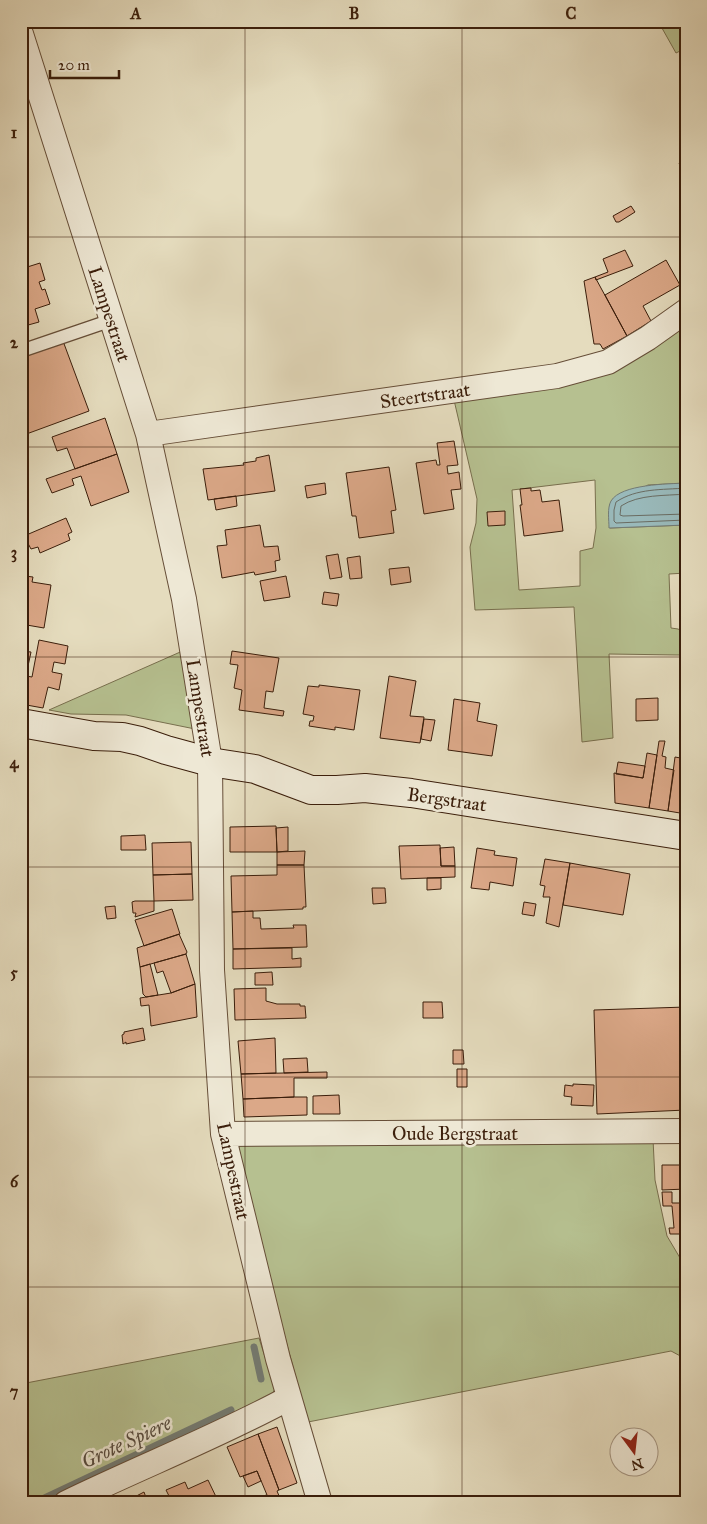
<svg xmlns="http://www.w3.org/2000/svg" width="707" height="1524" font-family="'IM FELL Great Primer',serif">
<rect width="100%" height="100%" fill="#e5dcbe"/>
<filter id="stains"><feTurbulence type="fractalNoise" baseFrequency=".004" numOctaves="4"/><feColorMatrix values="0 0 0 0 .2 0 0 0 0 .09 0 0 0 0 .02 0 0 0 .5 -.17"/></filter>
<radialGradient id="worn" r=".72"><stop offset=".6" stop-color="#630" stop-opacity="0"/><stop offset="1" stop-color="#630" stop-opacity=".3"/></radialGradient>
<path fill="#b6c090" stroke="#786f4e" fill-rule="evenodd" d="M658,21H686V48L676,53Z
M686,324V483L648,485L610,504V528L686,525V573L669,574L671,628L678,629L686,633V648L680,655L609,654L613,738L582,742L574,607L475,610L470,547L476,523L477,499L454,400L564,385ZM595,480L596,528L593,548L580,551V586L519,590L512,490Z
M187,649L200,730L126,715L71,714L49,710Z
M653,1139L655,1180L667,1236L686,1268V1359L671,1351L308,1422L239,1168L237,1151L242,1142Z
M259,1338L275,1389L269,1399L51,1503H21V1384Z"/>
<path fill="#99b9ba" stroke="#737b74" d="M686,483V525L609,528C609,520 607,508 611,501C621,484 668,484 686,483Z"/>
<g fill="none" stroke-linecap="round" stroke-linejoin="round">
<path stroke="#6a6c62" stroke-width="1" d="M686,488C662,490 637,488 616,502L614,510V521L616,523L686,520
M686,494C665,496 639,494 621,506L620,515L623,516L686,514"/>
<path stroke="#737b74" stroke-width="7" d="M254,1347L261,1379
M34,1503L231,1410"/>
</g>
<path fill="#dba888" stroke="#3b1e0b" d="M686,159V176L679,163Z
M631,206L635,212L619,222H616L613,216Z
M625,250L633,266L596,280L595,277L608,272L603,259Z
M666,260L680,285L643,306L651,321L627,336L605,295Z
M40,263L45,280L39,282L42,290L45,289L50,304L35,309L39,322L21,327V269Z
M595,277L627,336L603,349L600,344H594L584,281Z
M63,341L89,411L21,436V357Z
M105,418L117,454L75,469L67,448L57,451L52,437Z
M454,441L458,465L447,466L448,474L459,472L461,489L451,490L454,509L424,514L416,463L436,460L437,465H440L437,443Z
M117,454L129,492L91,506L81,476L72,479L74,485L52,493L46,479Z
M269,455L275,491L208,500L203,469L244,465L243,463L256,461V458Z
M389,467L396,510L391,511L394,533L359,538L356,516H352L346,473Z
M325,483L326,494L307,498L305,486Z
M531,488V491L540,490L542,502L559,500L563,531L524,536L520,505H522L520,489Z
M236,496L237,506L216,510L214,499Z
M505,511V525L488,526L487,512Z
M66,518L72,532L68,534L70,540L40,553L38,547L31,549L24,536Z
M260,525L264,547L278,546L280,560L275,561L276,571L255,575L254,572L222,578L217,546L227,545L225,530Z
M338,554L342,577L330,579L326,556Z
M360,556L362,578L350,579L347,558Z
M409,567L411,582L391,585L389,569Z
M25,576L33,577L32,582L51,585L44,628L21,624V597Z
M286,576L290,597L264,601L260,581Z
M324,592L339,594L337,606L322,604Z
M39,640L68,646L65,664L54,662L52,672L62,674L59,690L48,687L43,708L21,704L26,676L32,677Z
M21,651L31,652L21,699Z
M232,651L279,658L273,692L266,691L264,708L284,711L283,716L239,710L242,690L234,688L238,665L230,664Z
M389,676L416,681L410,716L424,717L420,743L380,738Z
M319,685L360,690L354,730L335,727V730L309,726L310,721H313L314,716L303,714L308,686L319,687Z
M658,698V720L636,721V699Z
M454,699L480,703L477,721L497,725L492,756L448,750Z
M424,719L435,720L431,741L421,739Z
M659,741H665L662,756L666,757L665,768L674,770L668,811L649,808Z
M647,753L657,755L649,808L615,803L614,773L643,778Z
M675,757L686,759V814L668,811Z
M618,762L645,766L643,778L616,774Z
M276,826L277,852H230V827Z
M288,827V851L277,852L276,828Z
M145,835L146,850H121V836Z
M191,842L192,874L153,875L152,843Z
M440,845L441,866H455V877L401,879L399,846Z
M454,847L455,866H441L440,848Z
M477,848L495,851L494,855L517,858L513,886L490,882L489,890L471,888Z
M305,851L304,865H277V852Z
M545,859L570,863L559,927L546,923L550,897H543L545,886L540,885Z
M570,863L630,874L623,915L563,905Z
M277,865H304L306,907H303V909L232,912L231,876L277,875Z
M192,874L193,900L154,901L153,875Z
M427,878H441V889L427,890Z
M372,888H385L386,903L373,904Z
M135,901H154V911L135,917L136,913H133L132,902Z
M524,902L536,904L534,916L522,914Z
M115,906L116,918L107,919L105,907Z
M172,909L180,934L144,946L135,920Z
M253,911V918H260L261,929L294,928L293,925H306L307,947L233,949L232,912Z
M179,934L187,952L186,954L140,967L137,948Z
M292,948V959L301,958V967L233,969V949Z
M186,954L195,984L171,993L163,971L157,973L154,963Z
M150,964L158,995L146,997L143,994L140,967Z
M272,972L273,985H255V973Z
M195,984L197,1017L151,1026L149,1005L141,1006L140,998L171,993Z
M266,988V1001L277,1004H300V1006H305L306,1018L235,1020L234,989Z
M423,1002H442L443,1018H423Z
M686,1007V1110L597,1114L594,1010Z
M143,1028L145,1040L126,1044V1042L123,1044L122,1035L124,1034V1032Z
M275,1038L276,1073L241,1074L238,1041Z
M453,1050H463L464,1064H453Z
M307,1058L308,1072L284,1073L283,1059Z
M457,1069H467V1087H457Z
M327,1072V1078H294V1097L243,1099L241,1074Z
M573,1084L594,1085L593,1106L571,1105L572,1097L564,1096L565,1085L573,1086Z
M339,1095L340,1114H313V1096Z
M294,1097H307V1115L244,1117L243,1099Z
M662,1165H686V1189L662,1190Z
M662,1192H672V1203H686V1234H670L669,1228H674L672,1206H663Z
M277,1427L297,1483L279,1490L258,1434Z
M258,1434L279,1490L277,1491L282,1503H265L262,1496L267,1495L257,1471L240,1477L227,1447Z
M257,1471L261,1481L248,1487L243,1476Z
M208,1480L219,1503H175L174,1499L171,1500L166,1490L185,1482L188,1489Z
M144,1492L148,1503H128L127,1501Z"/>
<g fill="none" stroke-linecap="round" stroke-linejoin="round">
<g stroke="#664e38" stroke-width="15">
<path id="lane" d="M21,351L112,320"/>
</g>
<g stroke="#664e38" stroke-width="26">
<path id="street" d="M21,34L148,434L184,599L210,762L212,970L223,1134L278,1359L320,1503
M148,434L557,376L608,362L648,338L686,311
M223,1134L686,1131
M66,1503C140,1467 217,1437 289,1398"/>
</g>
<g stroke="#3b1e0b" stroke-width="30">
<path id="secondary" d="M21,723L94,736L122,737L140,741L166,750L210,762L255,769L311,790H337L365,788L411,793L686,836"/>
</g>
<use href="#lane" stroke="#eee8d5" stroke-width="12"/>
<use href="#street" stroke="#eee8d5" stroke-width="24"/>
<use href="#secondary" stroke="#eee8d5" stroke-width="28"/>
</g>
<path fill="none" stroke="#3b1e0b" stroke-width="1" stroke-opacity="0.55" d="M245,21V1503M462,21V1503M21,237H686M21,447H686M21,657H686M21,867H686M21,1077H686M21,1287H686"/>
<g text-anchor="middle" stroke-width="5" stroke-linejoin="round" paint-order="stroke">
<g font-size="19" fill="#3b1e0b" stroke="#eee8d5">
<text transform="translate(110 314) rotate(72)" y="7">Lampestraat</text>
<text transform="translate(425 395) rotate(-8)" y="7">Steertstraat</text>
<text transform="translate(201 708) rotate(81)" y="7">Lampestraat</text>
<text transform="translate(447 799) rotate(8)" y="7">Bergstraat</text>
<text x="455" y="1140">Oude Bergstraat</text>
<text transform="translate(234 1171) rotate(78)" y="7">Lampestraat</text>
</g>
<g font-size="20" font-style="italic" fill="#574c40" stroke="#eee8d5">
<text transform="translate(126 1442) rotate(-25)" y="7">Grote Spiere</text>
</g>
</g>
<rect width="707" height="1524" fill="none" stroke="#e5dcbe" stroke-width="55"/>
<g transform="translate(634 1452) rotate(165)"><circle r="24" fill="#eee8d5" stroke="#a69784"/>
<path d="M0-4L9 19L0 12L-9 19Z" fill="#8f2418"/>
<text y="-8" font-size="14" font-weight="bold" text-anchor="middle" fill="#3b1e0b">N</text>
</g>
<path d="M50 70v8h69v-8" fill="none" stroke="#3b1e0b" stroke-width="2.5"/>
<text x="58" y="70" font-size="15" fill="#3b1e0b" stroke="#eee8d5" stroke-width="4" paint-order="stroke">20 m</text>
<rect x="28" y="28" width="652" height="1468" fill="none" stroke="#3b1e0b" stroke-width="2"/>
<g font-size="16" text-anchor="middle" font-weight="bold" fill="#3b1e0b">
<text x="136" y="19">A</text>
<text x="354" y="19">B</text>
<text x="571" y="19">C</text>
<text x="14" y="138">1</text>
<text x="14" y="348">2</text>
<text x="14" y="558">3</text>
<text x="14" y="768">4</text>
<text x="14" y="978">5</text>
<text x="14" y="1187">6</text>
<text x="14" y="1397">7</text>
</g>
<rect width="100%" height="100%" filter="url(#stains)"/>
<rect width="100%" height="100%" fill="url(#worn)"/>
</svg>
